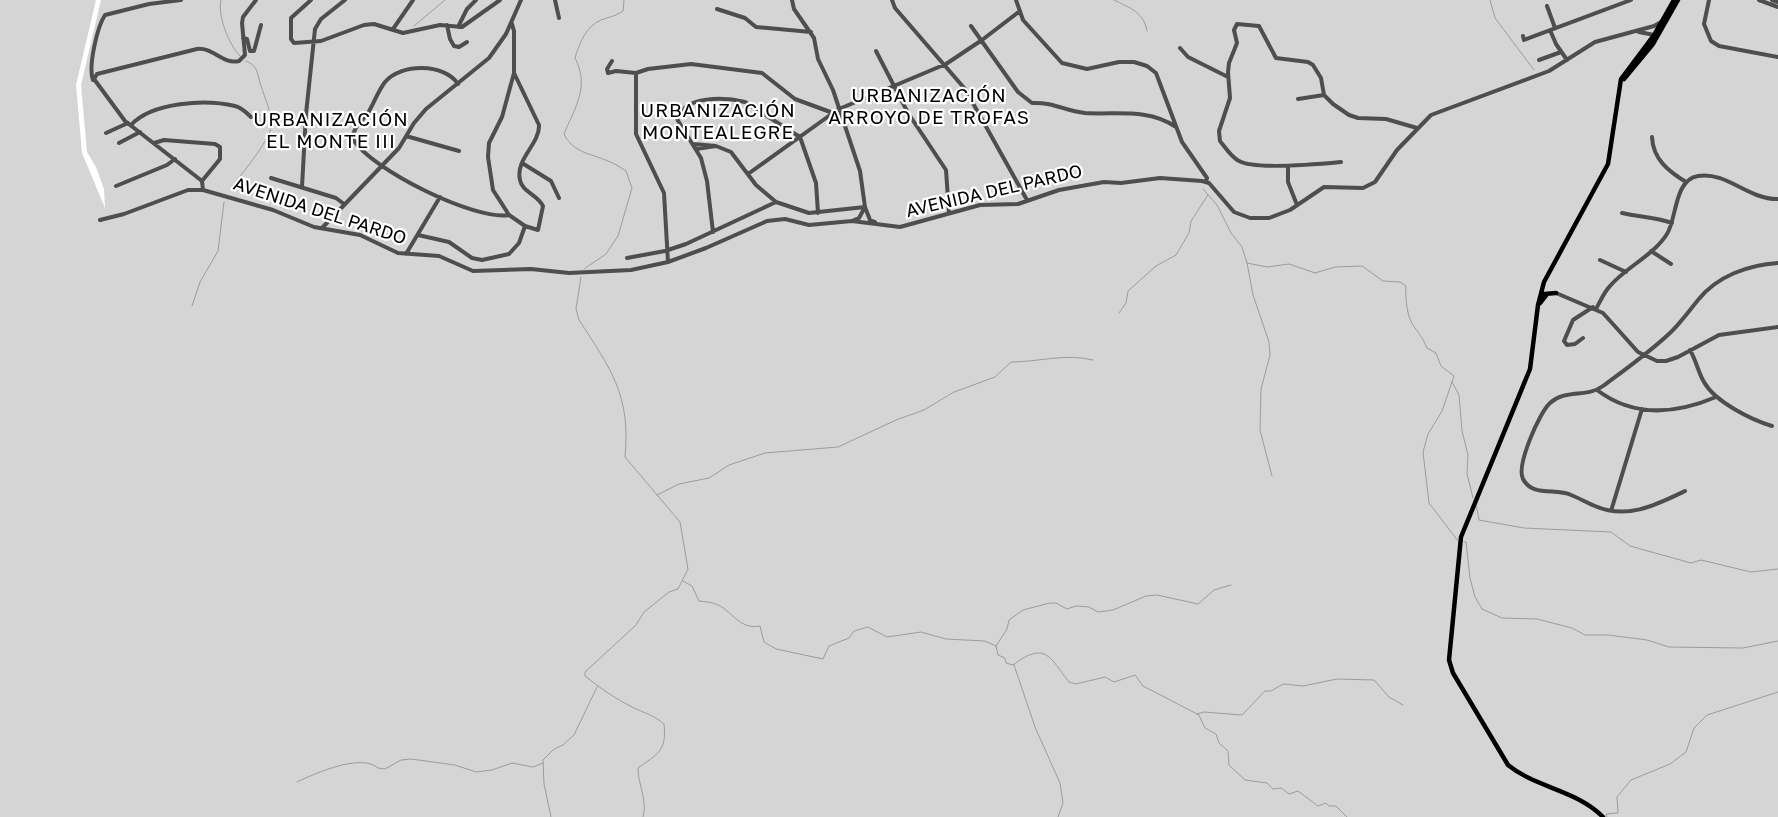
<svg xmlns="http://www.w3.org/2000/svg" width="1778" height="817" font-family="'Golos Text',sans-serif">
<rect width="100%" height="100%" fill="#fff"/>
<path fill="#d5d5d5" d="M0,0H96L76,85L82,153L105,208L104,189L96,167L87,152L81,85L101,0H1778V817H0Z"/>
<g fill="none" stroke-linecap="round" stroke-linejoin="round">
<path stroke="#9c9c9c" stroke-width="1" d="M221,0C217,15 229,45 240,56
M1114,0C1130,8 1144,12 1147,31
M1490,0L1495,18L1534,70
M414,26L445,0
M231,188C240,176 270,140 271,127C272,112 265,99 261,86C257,75 259,66 246,61
M1203,189L1217,205L1231,233L1242,247L1247,263L1253,295L1269,342L1270,355L1261,389L1260,430L1272,476
M1247,263L1267,267L1289,264L1315,273L1335,267L1362,266L1383,281L1400,282L1406,286C1405,298 1407,319 1415,328C1421,336 1423,339 1427,348L1436,353L1441,366L1454,376L1442,411L1428,434L1423,452L1429,503L1458,541
M584,269L606,254L618,236L632,188L626,171C620,167 614,163 608,161C590,153 573,153 564,134C575,107 590,87 575,58C579,44 586,26 601,20C609,17 616,16 623,11L624,0
M581,277L576,309L579,320C611,369 631,396 625,457L680,522L688,569L678,589L669,592L644,612L636,625L585,672V676C600,688 616,699 632,707C644,713 654,715 664,724C667,752 657,754 638,768C638,785 648,801 643,817
M192,306L200,282L218,251L224,202
M1119,313L1126,303L1128,291L1156,266L1176,255L1189,233L1191,221L1208,195
M1452,382L1459,395L1462,431L1468,455L1467,474L1473,498
M657,495L679,484L709,478L729,465L765,453L838,447L896,420L924,410L954,392L995,377L1011,362C1038,362 1066,353 1093,360
M1476,504L1479,520L1524,528L1611,532L1630,546L1691,563L1701,560L1751,572L1778,569
M1464,542H1466L1470,578L1475,597L1482,609L1502,618L1537,619L1572,628L1585,635H1608L1647,640L1669,647L1743,648L1778,641
M683,581L692,586L699,601C705,602 713,602 718,605C733,612 740,630 760,626L764,642L776,649L823,659L829,646L849,638L854,631L868,627L887,637L921,632L946,639L985,641L996,646L998,655L1005,658L1006,663L1013,665C1046,640 1050,658 1069,682L1076,684L1105,677L1114,682L1135,675L1143,686L1199,715L1205,728L1216,734L1219,743L1228,751L1229,765L1245,780L1267,783L1273,789L1281,788L1289,794L1298,791L1318,806L1326,803L1329,806H1336L1347,817
M996,646L1007,629L1009,620L1023,610L1050,603H1056L1067,609L1076,606L1089,607L1098,612L1113,610L1146,596L1157,595L1198,604L1214,590L1231,585
M1014,665L1035,727L1060,783L1063,803L1058,817
M1197,714L1204,712L1242,715L1265,691H1271L1283,684L1303,686L1337,679L1374,680L1389,697L1403,705
M297,782C316,773 361,753 378,768L385,769L401,760L411,759L455,765L476,772L492,770L512,763L533,767L543,763
M551,817L544,784L543,760L554,749L563,745L574,735L597,687
M1607,817L1606,814L1618,813L1617,797L1631,780L1670,764L1686,752L1694,728L1707,715L1778,692"/>
<g stroke="#dbdbdb" stroke-width="5.5">
<path id="major" d="M1624,79L1653,44L1678,0
M1544,294L1556,293
M1540,303L1547,294
M1603,817C1577,790 1536,788 1508,765L1453,673L1449,660L1461,537L1530,369L1538,305L1544,282L1608,164L1621,79L1654,35L1674,0"/>
</g>
<path stroke="#4e4e4e" stroke-width="4" d="M311,0L291,18V39L294,43L321,41L364,25L374,24L403,33L440,25L462,27L500,0
M555,0L559,18
M792,0L794,9L814,38L818,59L833,90L860,171L865,207L870,220L875,222
M892,0L895,8L965,89L1027,200
M1016,0L1023,20L1062,63L1087,69L1119,62H1134L1147,66L1156,73L1182,142L1207,178L1206,182
M1709,0L1704,24L1711,41L1719,46L1778,57
M1759,0L1778,7
M1772,0L1778,2
M1547,6L1555,28
M717,9L745,18L756,27L811,32
M447,25L450,39L454,46L459,47L467,42
M971,26L1018,92L1032,103C1055,102 1064,111 1085,113C1116,115 1148,108 1176,127
M458,27L467,9L476,0
M393,29L413,0
M1550,30L1556,44L1567,60
M1639,32L1654,35
M1523,36L1524,40L1631,0
M243,38L247,39L250,51H254L261,25
M1180,48L1188,57L1228,77
M876,51L908,113L946,170L949,213
M1539,60L1561,52
M612,61L607,69L608,73L616,71L636,73
M93,80C88,67 97,27 105,15L149,4L181,0
M458,84C444,63 401,63 385,82C378,91 374,103 368,113C362,122 352,128 353,139C370,169 475,221 509,215L525,226L538,230L543,206C538,195 522,192 520,180C515,159 540,144 539,125L514,73
M1298,99L1324,95
M839,109L946,64L982,40L1020,11
M131,125C152,102 206,99 235,106C241,107 247,113 251,117
M106,133L128,123
M406,136L459,151
M1652,137C1653,159 1668,171 1686,182
M119,143L140,132
M154,143L164,140L215,144L220,147V159L202,181
M693,144L716,146L696,149
M716,146L731,152L756,185L776,202
M1341,162C1320,164 1255,170 1239,161C1231,157 1225,147 1220,141L1219,131L1230,98L1228,72L1229,63L1237,43L1234,30L1237,24L1259,26L1276,58L1308,62L1313,65L1321,78L1324,95L1333,104L1349,115L1358,118L1386,119L1417,128
M522,163L551,181L559,198
M1288,166V182L1297,205
M748,174L833,113
M271,178L336,198L344,204
M116,186L167,165L175,159
M302,187L306,114L315,29L321,19L345,0
M203,190L202,181L125,121L94,79L97,74L197,49C213,47 223,65 239,61L245,55L242,23L243,17L256,0
M1622,213C1639,217 1655,217 1672,223
M509,215L493,190L488,157L489,143L502,117L514,73V31L512,24
M100,220L124,214L188,190H203L273,210L314,227L360,235L398,253L439,256L473,271L531,269L569,273L631,270L668,262L706,248L767,221L785,219L809,225L852,221L900,227L980,205L1018,204L1059,190L1104,182L1121,183L1160,178L1202,181L1209,183L1234,212L1250,218H1269L1290,210L1324,187L1363,188L1375,182L1397,150L1431,115L1549,71L1595,42L1654,26L1661,22
M854,220L859,218L865,207
M322,228L399,148L414,123L426,109L489,58L506,34L521,0
M713,232L707,181L701,158L677,119C685,95 725,97 745,102L800,137L816,183L818,213
M418,235L449,242L472,258L482,260L509,254L519,243L525,226
M1651,251L1671,264
M406,254L440,197
M627,258L665,251L686,244L776,202L809,213L865,207
M1600,260L1626,272
M668,262L664,193L636,134V73L648,69L691,64L762,73L795,99L833,113L837,110
M1556,293L1603,313L1638,352L1657,361H1666L1678,357L1719,335L1778,327
M1596,309C1600,302 1604,292 1610,286C1626,267 1653,256 1667,234C1677,218 1674,180 1698,176C1726,171 1749,200 1778,199
M1583,338L1575,344L1567,345L1564,341L1573,320L1593,307
M1690,350C1696,360 1698,372 1704,382C1715,402 1752,420 1772,426
M1597,390C1634,418 1676,414 1716,397
M1685,491C1656,505 1627,520 1595,506C1587,503 1579,498 1571,495C1556,488 1532,497 1523,479C1516,466 1539,413 1550,403C1565,389 1587,398 1603,386C1626,369 1650,352 1671,332C1681,322 1689,311 1698,300C1717,276 1748,265 1778,263
M1611,511L1642,409"/>
<use href="#major" stroke="#000" stroke-width="4.5"/>
</g>
<g text-anchor="middle" stroke-width="4.5" stroke-linejoin="round" paint-order="stroke">
<g font-size="18" fill="#000" stroke="#fff">
<text transform="translate(994 191) rotate(-13)" y="6">AVENIDA DEL PARDO</text>
<text transform="translate(320 211) rotate(18)" y="6">AVENIDA DEL PARDO</text>
</g>
<g font-size="19" letter-spacing="1" fill="#000" stroke="#fff">
<text x="929" y="102">URBANIZACIÓN<tspan x="929" dy="22">ARROYO DE TROFAS</tspan></text>
<text x="718" y="117">URBANIZACIÓN<tspan x="718" dy="22">MONTEALEGRE</tspan></text>
<text x="331" y="126">URBANIZACIÓN<tspan x="331" dy="22">EL MONTE III</tspan></text>
</g>
</g>
</svg>
